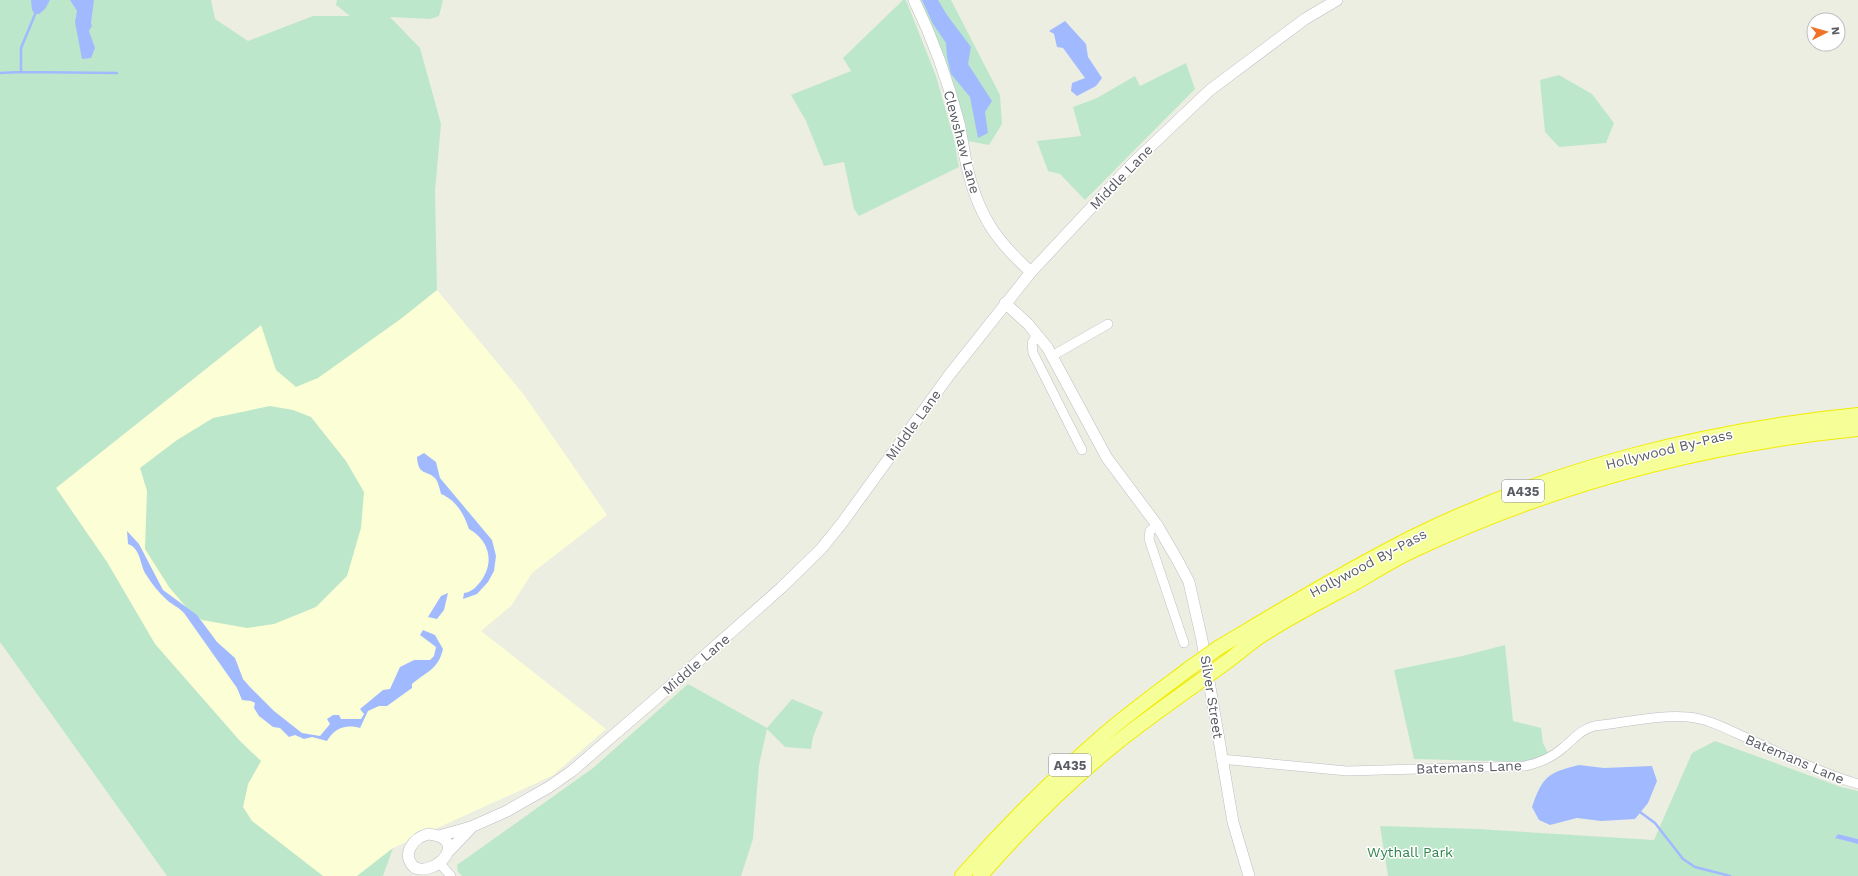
<svg xmlns="http://www.w3.org/2000/svg" width="1858" height="876" font-family="'Work Sans',sans-serif">
<rect width="100%" height="100%" fill="#edeee2"/>
<path fill="#fcffd6" d="M383,229L437,290L524,395L607,515L532,573L511,606L481,631L606,729L552,776L393,848L357,876H323L252,821L243,807L248,784L261,761L240,741L155,644L107,562L56,488Z"/>
<path fill="#bde7ca" d="M0,0H211L215,19L248,41L313,16H350L336,5L337,0H443L439,16L430,19L390,17L420,48L441,124L435,191L437,290L402,318L318,378L296,387L276,370L261,325L56,488L107,562L155,644L240,741L261,761L248,784L243,807L252,821L323,876H167L0,642Z
M903,0H906L936,76L954,139L959,167L859,216L854,209L844,162L824,166L806,121L791,95L851,71L843,58Z
M919,0H951L1000,95L1002,124L989,145L968,141L944,61Z
M1186,63L1195,89L1085,200L1060,174L1048,171L1037,141L1081,136L1073,107L1097,98L1135,76L1140,86Z
M1559,75L1592,94L1614,123L1606,143L1559,147L1545,132L1540,80Z
M270,406L293,410L311,417L346,461L364,492L361,528L347,576L316,607L274,624L247,628L202,620L187,608L169,587L145,549L147,491L140,468L177,440L213,418Z
M1505,645L1513,721L1541,728L1543,743L1548,753L1529,762L1414,759L1394,670L1462,656Z
M688,684L767,728L792,699L823,712L813,737L811,749L785,747L767,729L759,765L753,839L741,876H462L458,872L457,865L593,768Z
M1715,741L1841,787L1858,791V839L1838,834L1836,838L1858,844V876H1388L1380,826L1478,829L1654,840L1692,753Z
M393,848L383,876H357Z"/>
<path fill="#a1baff" d="M31,0H50L45,9L39,14H35L32,10Z
M70,0H94L91,23L92,26L89,31L95,48L91,58L82,59L75,22L77,11Z
M922,0H938L947,15L971,47L968,64L992,101L985,112L988,133L978,138L970,97L951,74L947,57L946,43L933,24Z
M1065,21L1086,44L1088,57L1102,78L1096,86L1077,96L1071,91L1072,83L1085,78L1063,48L1057,47L1054,34L1049,31Z
M424,453L436,462L440,478L492,540L496,556L494,571L488,582L477,594L463,599L464,593C472,592 476,587 481,581C495,562 489,540 469,529C464,514 456,500 441,494C440,490 438,481 435,478C427,470 418,476 417,457Z
M127,531L139,544L163,590L197,615L217,642L235,658L243,679L250,687L274,711L302,733L320,736L330,724L327,719L333,715H339L341,719H361L364,714L360,709L383,690L390,689L400,667L414,660H430L434,656L436,647L420,635L423,630L435,635L443,649C438,670 427,671 412,684V688L387,706H379L368,711L360,728C345,724 335,728 327,741L312,737L304,739L295,735L289,737L280,728L273,727L259,716L254,708L255,703L251,701L242,700L237,688L184,613C179,607 172,605 167,600C158,592 151,583 145,573C140,563 140,548 128,544Z
M448,593L444,610L437,619L428,617L441,596Z
M1579,765L1604,768L1652,766L1657,781L1648,803L1635,819L1601,821L1577,818L1550,825L1539,820L1532,807C1543,776 1547,773 1579,765Z
M1838,834L1858,839V844L1835,838Z"/>
<g fill="none" stroke-linecap="round" stroke-linejoin="round">
<path stroke="#a1baff" stroke-width="2.5" d="M21,72L117,73
M0,73L21,72V48L36,12
M1640,812L1655,823L1683,859L1695,867L1730,876"/>
<g stroke="#bcbdc4" stroke-width="10">
<path id="minor" d="M1037,334L1032,343L1033,353L1082,450
M1052,356L1108,324
M1157,525L1150,531L1149,539L1184,643
M1221,759L1347,771L1525,766C1539,763 1553,757 1564,747C1576,737 1579,731 1594,726C1623,723 1661,714 1688,717C1710,719 1731,731 1751,740C1786,756 1821,773 1858,784
M442,866L451,876"/>
</g>
<g stroke="#bcbdc4" stroke-width="12">
<path id="tertiary" d="M914,0C933,39 948,81 959,123C962,137 964,153 967,167C978,214 995,240 1031,272
M1005,303L1028,324L1047,347L1107,458L1157,525L1178,561L1189,582L1202,640L1233,822L1249,876
M428,834C470,838 438,876 415,868C400,855 413,838 428,834Z
M439,836L471,827L507,811L549,787L572,771L651,703L781,588L821,549L842,523L950,374L1031,272L1132,164L1210,90L1305,19L1337,0
M449,851L471,828"/>
</g>
<g stroke="#f0ec00" stroke-width="16">
<path id="trunk" d="M1218,648C1282,610 1346,571 1413,537C1551,469 1706,430 1858,415
M1221,666C1234,657 1246,646 1259,637C1289,617 1321,601 1353,584C1374,572 1394,559 1416,549C1555,484 1706,444 1858,429
M962,876C1007,825 1055,777 1106,733C1133,710 1162,689 1190,668
M980,876C1021,829 1066,784 1115,744C1141,723 1168,704 1196,684"/>
</g>
<use href="#minor" stroke="#fff" stroke-width="9"/>
<use href="#tertiary" stroke="#fff" stroke-width="11"/>
<use href="#trunk" stroke="#f6ff97" stroke-width="14"/>
<g stroke="#f0ec00" stroke-width="16" stroke-linecap="butt">
<path id="trunk-bridge" d="M1190,668L1218,648
M1196,684L1221,666"/>
</g>
<use href="#trunk-bridge" stroke="#f6ff97" stroke-width="14"/>
</g>
<g text-anchor="middle" stroke-width="3" stroke-linejoin="round" paint-order="stroke">
<g fill="#fff" stroke="#8c8d92" stroke-width="1">
<rect x="1502" y="480" width="42" height="22" rx="3"/>
<rect x="1049" y="754" width="42" height="22" rx="3"/>
</g>
<g font-size="13" font-weight="bold" fill="#5a5c64">
<text x="1523" y="496">A435</text>
<text x="1070" y="770">A435</text>
</g>
<g font-size="14" fill="#5a5c64" stroke="#fff">
<text transform="translate(962 142) rotate(75)" y="5">Clewshaw Lane</text>
<text transform="translate(1121 177) rotate(-46)" y="5">Middle Lane</text>
<text transform="translate(913 425) rotate(-54)" y="5">Middle Lane</text>
<text transform="translate(1669 449) rotate(-14)" y="5">Hollywood By-Pass</text>
<text transform="translate(1368 563) rotate(-28)" y="5">Hollywood By-Pass</text>
<text transform="translate(696 664) rotate(-41)" y="5">Middle Lane</text>
<text transform="translate(1212 697) rotate(81)" y="5">Silver Street</text>
<text transform="translate(1795 759) rotate(23)" y="5">Batemans Lane</text>
<text transform="translate(1469 767) rotate(-2)" y="5">Batemans Lane</text>
</g>
<g font-size="14" fill="#30854e" stroke="#fff">
<text x="1410" y="857">Wythall Park</text>
</g>
</g>
<g transform="translate(1826 32) rotate(84)"><circle r="19" fill="#ffffff" stroke="#bdbec1"/>
<path d="M0-3L7 15L0 10L-7 15Z" fill="#f07226"/>
<text y="-6" font-size="11" font-weight="bold" text-anchor="middle" fill="#5a5c64">N</text>
</g>
</svg>
